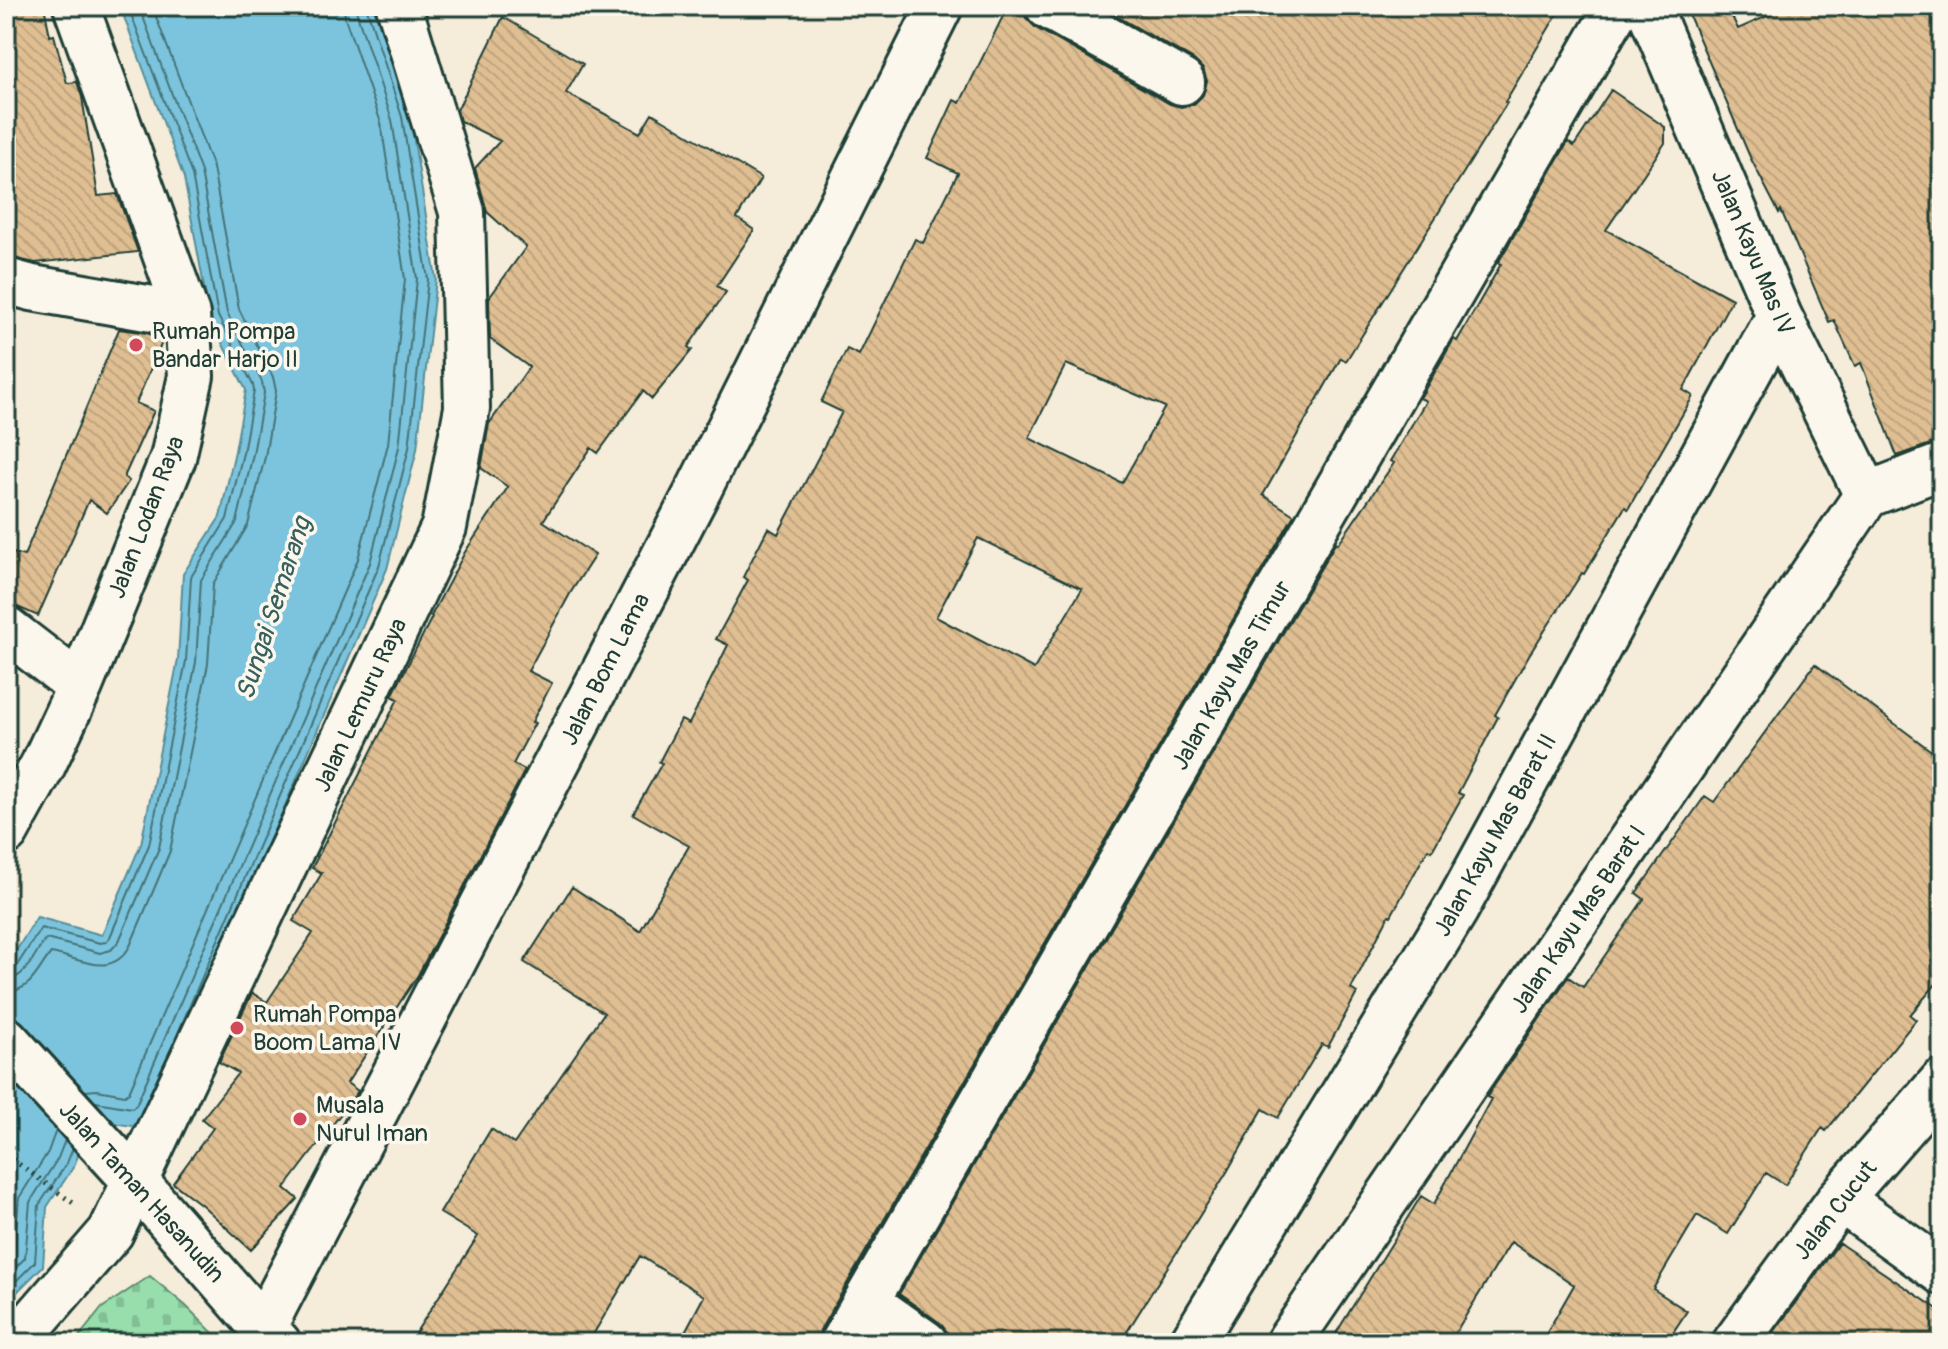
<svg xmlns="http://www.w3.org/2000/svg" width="1948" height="1349" font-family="Pangolin,sans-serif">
<defs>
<pattern id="cemetery-stones" width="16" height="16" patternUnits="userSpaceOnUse" patternTransform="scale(2)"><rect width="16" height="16" fill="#98deac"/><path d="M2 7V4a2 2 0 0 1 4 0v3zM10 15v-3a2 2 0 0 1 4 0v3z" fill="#83bf95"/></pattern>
<pattern id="building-back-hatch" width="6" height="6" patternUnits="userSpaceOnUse" patternTransform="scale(2)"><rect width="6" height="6" fill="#dfbe92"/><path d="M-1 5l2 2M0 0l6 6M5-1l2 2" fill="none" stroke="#bfa47e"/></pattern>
</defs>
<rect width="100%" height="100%" fill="#f5ecda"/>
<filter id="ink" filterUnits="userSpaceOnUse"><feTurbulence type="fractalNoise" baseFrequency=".0125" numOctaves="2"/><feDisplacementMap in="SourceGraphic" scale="16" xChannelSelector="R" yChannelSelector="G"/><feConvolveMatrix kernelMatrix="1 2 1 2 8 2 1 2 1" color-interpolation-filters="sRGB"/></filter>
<g filter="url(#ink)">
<path fill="url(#cemetery-stones)" stroke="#5c8e70" stroke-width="2" d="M150,1276L186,1306L223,1343H74L102,1308Z"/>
<path fill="#7cc4dd" stroke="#578e99" stroke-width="2" d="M120,6H373L410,115L436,279L417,449L387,569L146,1128L92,1120L74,1166L47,1207L43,1266L6,1303V967L37,917L102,935L141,844L178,660L183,574L220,517L235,451L246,390L210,319L184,178Z"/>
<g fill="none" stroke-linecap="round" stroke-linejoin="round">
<path stroke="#447378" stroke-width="2" d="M6,970L16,967L41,928L100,943L106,942L110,937L149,845L186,661L191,577L227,519L243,453L254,391L253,385L218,316L192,175L128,6
M6,980C28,978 33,954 46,939L100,953L111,950L119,941L159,848L196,662L201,580L237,522L253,454L264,393L262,382L227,313L201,172L139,6
M6,992C32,991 37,970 51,953C80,958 111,980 130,946L170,851L208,664L213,584L248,525L265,457L276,391L273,377L239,309L213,168L152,6
M175,1040L379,566L409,448L428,279L402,117L366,6
M85,1091L97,1090L125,1095L129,1092L358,559L388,444L405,279L381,123L345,18L344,6
M96,1102L132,1108L136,1105L370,563L399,447L417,279L392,120L357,14L356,6
M6,1260L14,1252L19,1198L48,1152L56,1130
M6,1277L25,1258L30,1202L58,1158L65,1140
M6,1291L35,1262L39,1205L67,1163L73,1148"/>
</g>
<path fill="url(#building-back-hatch)" stroke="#1f3d34" stroke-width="2" fill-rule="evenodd" d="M6,6H44L50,36L54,35L67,83L77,82L82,97L98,196L117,194L138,252L35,263L8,257L6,238Z
M1008,6H1023L1026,18L1036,28L1170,104L1181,107L1194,104L1203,95L1207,81L1203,69L1194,60L1099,6H1562L1505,102L1507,103L1346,361L1341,358L1263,495L1294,515L820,1330L817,1343H679L704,1296L640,1256L588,1343H409L478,1236L440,1213L491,1129L514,1144L604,1013L524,962L572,887L640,931L689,846L633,814L662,763L659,762L681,720L689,724L728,645L716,639L748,580L743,577L768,528L778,534L842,412L821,402L847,349L859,355L915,239L923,243L958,173L927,158L954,100L960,103ZM1066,364L1165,407L1122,483L1029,438ZM978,538L1082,589L1034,669L936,617Z
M1685,6H1727L1738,29L1790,6H1932L1942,27V442L1933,443L1897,456L1861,363L1855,366L1834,320L1829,322L1781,210L1779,213L1750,157Z
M503,17L583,64L566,93L640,133L652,113L761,178L737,218L754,230L717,286L726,292L688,347L692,350L652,399L643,391L598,453L591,448L543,521L595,555L571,592L528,671L552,683L532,722L535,723L513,764L525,770L418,975L347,1083L358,1091L285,1188L298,1199L251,1250L202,1205L173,1183L213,1128L202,1119L238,1073L219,1062L252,993L267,1002L313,933L293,921L322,873L312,868L398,699L392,696L432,617L431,616L465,552L508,487L481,468L489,424L529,367L490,339L489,298L526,247L487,212L475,168L500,141L460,121L457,110Z
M1611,90L1665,127V143L1606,230L1732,299L1683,390L1693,396L1628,509L1625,507L1584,574L1582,573L1529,655L1495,715L1498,717L1458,793L1463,795L1432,851L1428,849L1391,916L1389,915L1351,989L1357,993L1328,1047L1322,1044L1278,1118L1263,1109L1227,1172L1120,1343H950L947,1332L940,1323L899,1294L1336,542L1338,544L1394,463L1390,461L1426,401L1420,398L1454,339L1457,341L1501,264L1498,263L1568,142L1574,146Z
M119,329L147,333L163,340L136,403L154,411L124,477L129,481L107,513L89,500L38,616L6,602V551L24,556Z
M1815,664L1942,759V977L1910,1015L1916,1020L1826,1131L1822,1128L1785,1185L1766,1173L1728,1234L1697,1215L1653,1289L1687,1311L1666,1343H1541L1574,1285L1511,1242L1449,1343H1330L1421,1196L1434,1204L1491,1099L1487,1097L1490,1092L1568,977L1583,987L1644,899L1636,893L1705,796L1714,802Z
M1839,1243L1942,1312V1343H1766Z"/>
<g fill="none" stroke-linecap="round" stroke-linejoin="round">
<g stroke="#1f3d34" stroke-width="50">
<path id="minor" d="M1048,6L1182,82
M1648,6L1779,316L1867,495
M6,281L32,288L187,315
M1867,495L1942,466
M6,629L80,686
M6,832L43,765L80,686L173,458L191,376L187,315L76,6
M6,1040L135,1181L263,1328L278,1343
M1840,1199L1942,1272
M867,1302L925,1343
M263,1328L700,487L940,6
M15,1343L111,1232L444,527L467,408L462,212L399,6
M842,1343L1618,6
M1192,1343L1456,909L1779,316
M1288,1343L1867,495
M1735,1343L1840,1199L1942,1082"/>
</g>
<path stroke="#1f3d34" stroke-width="5" stroke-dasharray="2 6" stroke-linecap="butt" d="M6,1155L73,1203"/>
<use href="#minor" stroke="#fbf7ec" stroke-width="44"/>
</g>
</g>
<g fill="#d1495b" stroke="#fbf7ec" stroke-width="3">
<circle cx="136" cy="345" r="8"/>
<circle cx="237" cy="1028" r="8"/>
<circle cx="300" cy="1119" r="8"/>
</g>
<g text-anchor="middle" stroke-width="7" stroke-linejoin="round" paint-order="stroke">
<g font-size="24" fill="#1f3d34" stroke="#fbf7ec">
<text transform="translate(1753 252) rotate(67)" y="8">Jalan Kayu Mas IV</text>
<text transform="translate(146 517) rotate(-69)" y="8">Jalan Lodan Raya</text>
<text transform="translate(605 669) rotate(-63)" y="8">Jalan Bom Lama</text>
<text transform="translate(1231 675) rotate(-60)" y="8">Jalan Kayu Mas Timur</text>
<text transform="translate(360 705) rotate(-65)" y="8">Jalan Lemuru Raya</text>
<text transform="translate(1495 835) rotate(-61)" y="8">Jalan Kayu Mas Barat II</text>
<text transform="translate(1578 919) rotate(-56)" y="8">Jalan Kayu Mas Barat I</text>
<text transform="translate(142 1192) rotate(48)" y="8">Jalan Taman Hasanudin</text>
<text transform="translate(1835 1210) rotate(-52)" y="8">Jalan Cucut</text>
</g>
<g font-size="24" fill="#1f3d34" stroke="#fbf7ec" text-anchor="start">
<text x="152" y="339">Rumah Pompa<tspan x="152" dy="28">Bandar Harjo II</tspan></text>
<text x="253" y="1022">Rumah Pompa<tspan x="253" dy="28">Boom Lama IV</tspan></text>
<text x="316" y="1113">Musala<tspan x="316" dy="28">Nurul Iman</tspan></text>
</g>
<g font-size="26" font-style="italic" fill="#365f5e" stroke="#fbf7ec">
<text transform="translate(273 608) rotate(-72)" y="9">Sungai Semarang</text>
</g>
</g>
<rect width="1948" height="1349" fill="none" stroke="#fbf7ec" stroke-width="32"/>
<rect x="16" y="16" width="1916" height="1317" fill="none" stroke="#1f3d34" stroke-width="3" filter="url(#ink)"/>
</svg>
